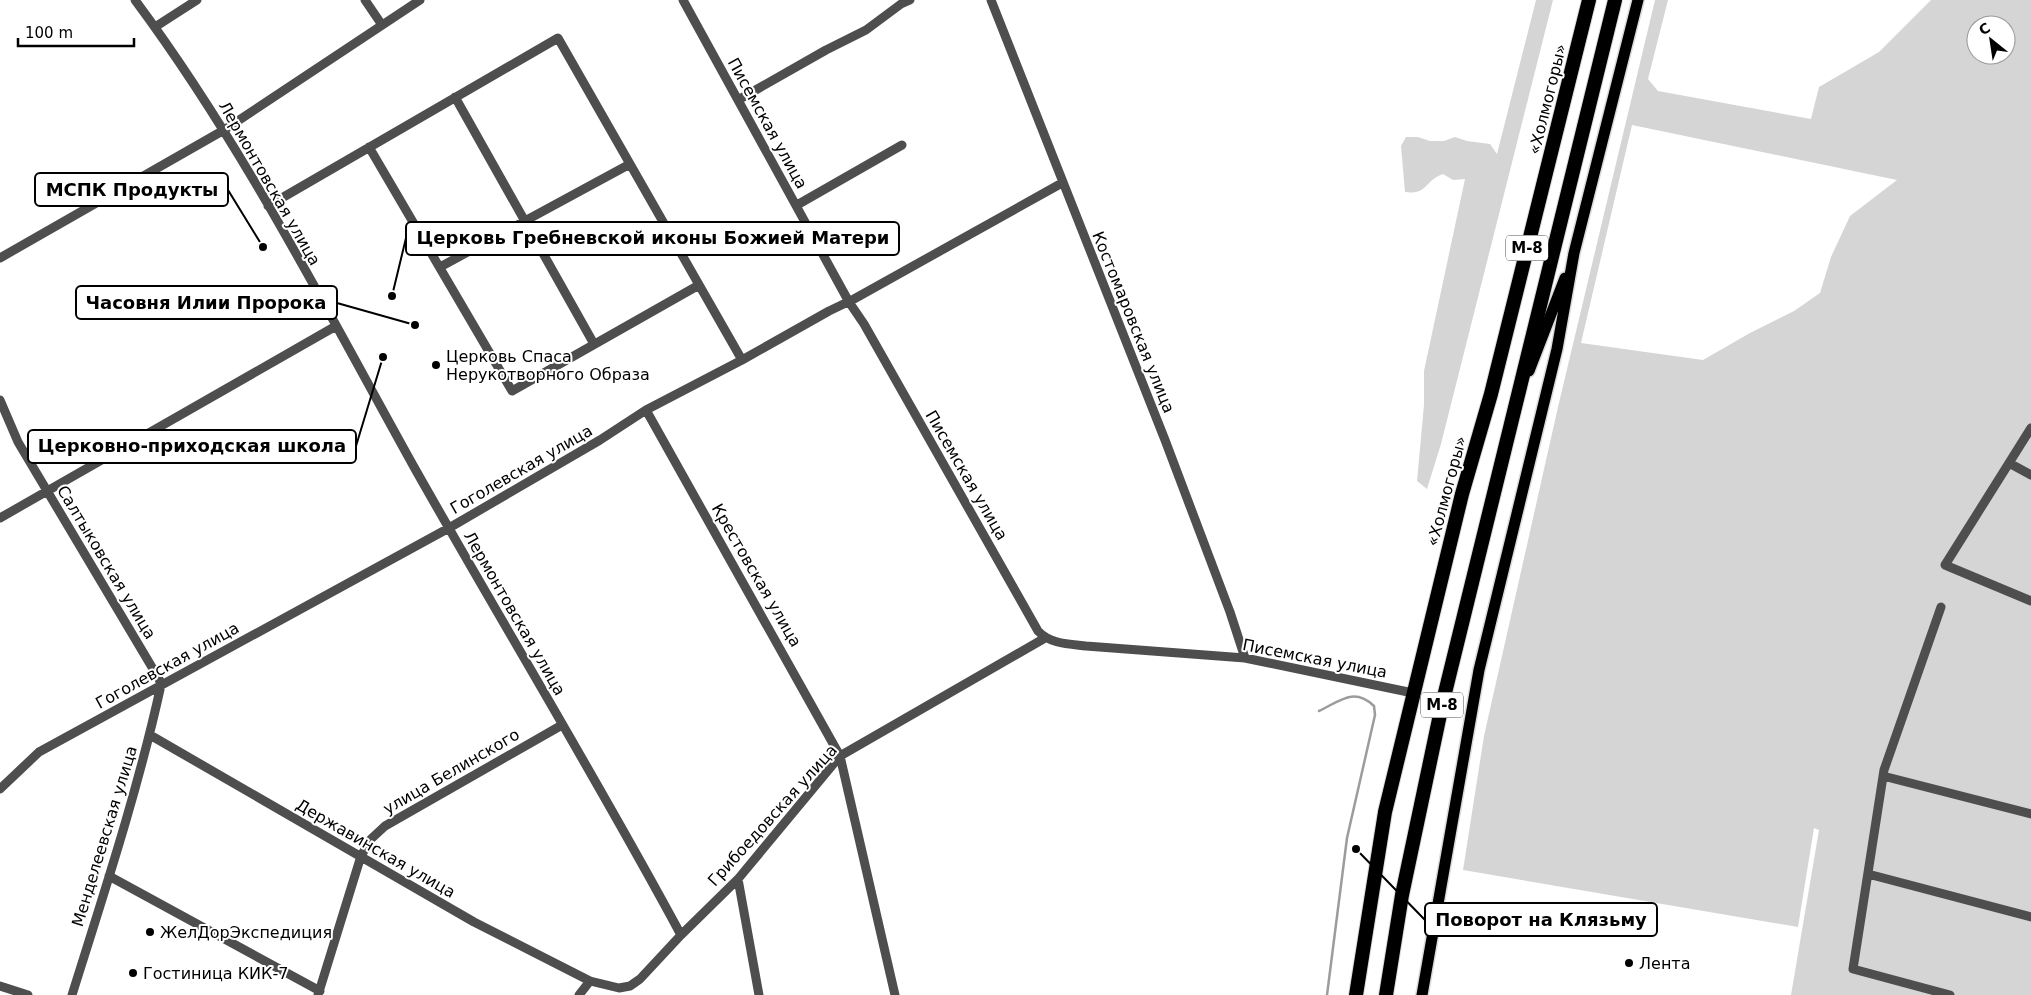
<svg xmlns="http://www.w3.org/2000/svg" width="2031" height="995" font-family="'DejaVu Sans',sans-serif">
<rect width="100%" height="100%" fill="#fff"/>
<path fill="#d5d5d5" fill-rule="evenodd" d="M1536,0H1553L1441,444L1427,489L1417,481L1424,405V371L1465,179L1453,180L1443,174C1424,181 1428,195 1405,192L1401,146L1406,137H1418L1430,141H1444L1455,137L1467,141L1490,144L1497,154Z
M1655,0H1668L1648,79L1658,91L1811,119L1819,87L1879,52L1931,0H2031V995H1791L1819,830L1814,828L1798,927L1463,870L1484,736L1558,407ZM1976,25H2006V55H1976ZM1632,125L1897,180L1850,216L1831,257L1820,293L1794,311L1750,333L1703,360L1581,343Z"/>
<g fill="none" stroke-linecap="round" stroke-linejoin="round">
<path stroke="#9c9c9c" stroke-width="2.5" d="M1319,711C1340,701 1354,687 1374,706L1375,715L1347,838L1327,995"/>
<g stroke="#dbdbdb" stroke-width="14">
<path id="major" d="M1529,371L1565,278
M1422,995L1479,670L1557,349L1574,253L1638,0"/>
</g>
<g stroke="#dbdbdb" stroke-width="16">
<path id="highway" d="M1356,995L1385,812L1462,494L1491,394L1589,0
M1386,995L1402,895L1442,705L1615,0"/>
</g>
<path stroke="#4e4e4e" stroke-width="9" d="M135,0C243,145 326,309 414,467C502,623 596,777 681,935
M365,0L382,25
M683,0L849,302L864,324L1038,631C1050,644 1069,644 1086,646L1245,658L1413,693
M991,0L1165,440L1230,612L1245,658
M155,27L197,0
M455,97L594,344
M738,100L826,50L866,30L901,4L910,0
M369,147L512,391L699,285
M797,205L902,145
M268,206L558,38L742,360
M0,258L224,130L420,0
M440,267L630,164
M0,400L18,442L159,679L161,685C138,790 104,893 72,995
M646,410L840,756L895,995
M2031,428L1945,565L2031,601
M2009,463L2031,475
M0,518L336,326
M1941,607L1884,770L1853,969L1950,995
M150,735L474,922L590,981L619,988L630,986L640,979L681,935L738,879L840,756L1045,638
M1883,776L2031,814
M0,789L39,752L449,528L600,440L646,410L742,360L829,311L854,299L1062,183
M1868,874L2031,917
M109,876L320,991
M738,879L759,995
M0,986L28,995
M318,995L361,856L371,839L385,826L562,725
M579,995L590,981"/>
<use href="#major" stroke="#000" stroke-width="11"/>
<use href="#highway" stroke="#000" stroke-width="14"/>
</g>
<g fill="#000" stroke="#fff" stroke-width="2">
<circle cx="436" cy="365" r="5"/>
<circle cx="150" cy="932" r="5"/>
<circle cx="1629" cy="963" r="5"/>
<circle cx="133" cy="973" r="5"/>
</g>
<g text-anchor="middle" stroke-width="4" stroke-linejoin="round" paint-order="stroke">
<g fill="#fff" stroke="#4c4c4c" stroke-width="1">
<rect x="1506" y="235.5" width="42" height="25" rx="4"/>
<rect x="1421" y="692.5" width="42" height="25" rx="4"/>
</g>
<g font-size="15" font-weight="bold" fill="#000">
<text x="1527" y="253">М-8</text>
<text x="1442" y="710">М-8</text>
</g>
<g font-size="16" fill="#000" stroke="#fff">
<text transform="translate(1547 99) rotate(-76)" y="6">«Холмогоры»</text>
<text transform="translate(768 123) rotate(61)" y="6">Писемская улица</text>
<text transform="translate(270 183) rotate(60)" y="6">Лермонтовская улица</text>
<text transform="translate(1134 322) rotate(68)" y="6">Костомаровская улица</text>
<text transform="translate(521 469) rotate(-30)" y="6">Гоголевская улица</text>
<text transform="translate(967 475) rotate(60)" y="6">Писемская улица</text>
<text transform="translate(1446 491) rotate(-75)" y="6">«Холмогоры»</text>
<text transform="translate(107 562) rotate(59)" y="6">Салтыковская улица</text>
<text transform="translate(757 575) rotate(60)" y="6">Крестовская улица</text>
<text transform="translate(515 613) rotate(60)" y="6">Лермонтовская улица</text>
<text transform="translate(1315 658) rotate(11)" y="6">Писемская улица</text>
<text transform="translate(167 665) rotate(-29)" y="6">Гоголевская улица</text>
<text transform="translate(451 771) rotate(-30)" y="6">улица Белинского</text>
<text transform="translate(772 815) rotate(-48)" y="6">Грибоедовская улица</text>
<text transform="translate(104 836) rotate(-73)" y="6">Менделеевская улица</text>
<text transform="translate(376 848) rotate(30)" y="6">Державинская улица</text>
</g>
<g font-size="16" fill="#000" stroke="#fff" text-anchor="start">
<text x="446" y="362">Церковь Спаса<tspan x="446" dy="18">Нерукотворного Образа</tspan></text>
<text x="160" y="938">ЖелДорЭкспедиция</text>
<text x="1639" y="969">Лента</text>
<text x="143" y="979">Гостиница КИК-7</text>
</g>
</g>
<path fill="none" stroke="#000" stroke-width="2" d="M263 247L228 190M392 296L406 238M415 325L337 303M383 357L356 446M1356 849L1425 920"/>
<g fill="#000" stroke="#fff" stroke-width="2">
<circle cx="263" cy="247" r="5"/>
<circle cx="392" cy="296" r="5"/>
<circle cx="415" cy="325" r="5"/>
<circle cx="383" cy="357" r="5"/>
<circle cx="1356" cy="849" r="5"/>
</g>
<g fill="#fff" stroke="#000" stroke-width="2">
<rect x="35" y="173" width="193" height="33" rx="5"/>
<rect x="406" y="222" width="493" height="33" rx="5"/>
<rect x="76" y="286" width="261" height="33" rx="5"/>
<rect x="28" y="430" width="328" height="33" rx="5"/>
<rect x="1425" y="903" width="232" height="33" rx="5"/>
</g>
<g font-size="18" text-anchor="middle" font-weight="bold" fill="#000">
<text x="132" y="196">МСПК Продукты</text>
<text x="653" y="244">Церковь Гребневской иконы Божией Матери</text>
<text x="206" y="309">Часовня Илии Пророка</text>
<text x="192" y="452">Церковно-приходская школа</text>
<text x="1541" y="926">Поворот на Клязьму</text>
</g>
<g transform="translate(1991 40) rotate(330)"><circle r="24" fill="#ffffff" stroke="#999999"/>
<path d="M0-4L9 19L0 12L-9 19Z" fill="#000000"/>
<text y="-8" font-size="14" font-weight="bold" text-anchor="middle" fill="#000000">С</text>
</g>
<path d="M18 38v8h116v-8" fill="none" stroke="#000000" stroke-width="2.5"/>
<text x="25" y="38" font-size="15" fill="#000000" stroke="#ffffff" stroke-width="4" paint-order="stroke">100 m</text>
</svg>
